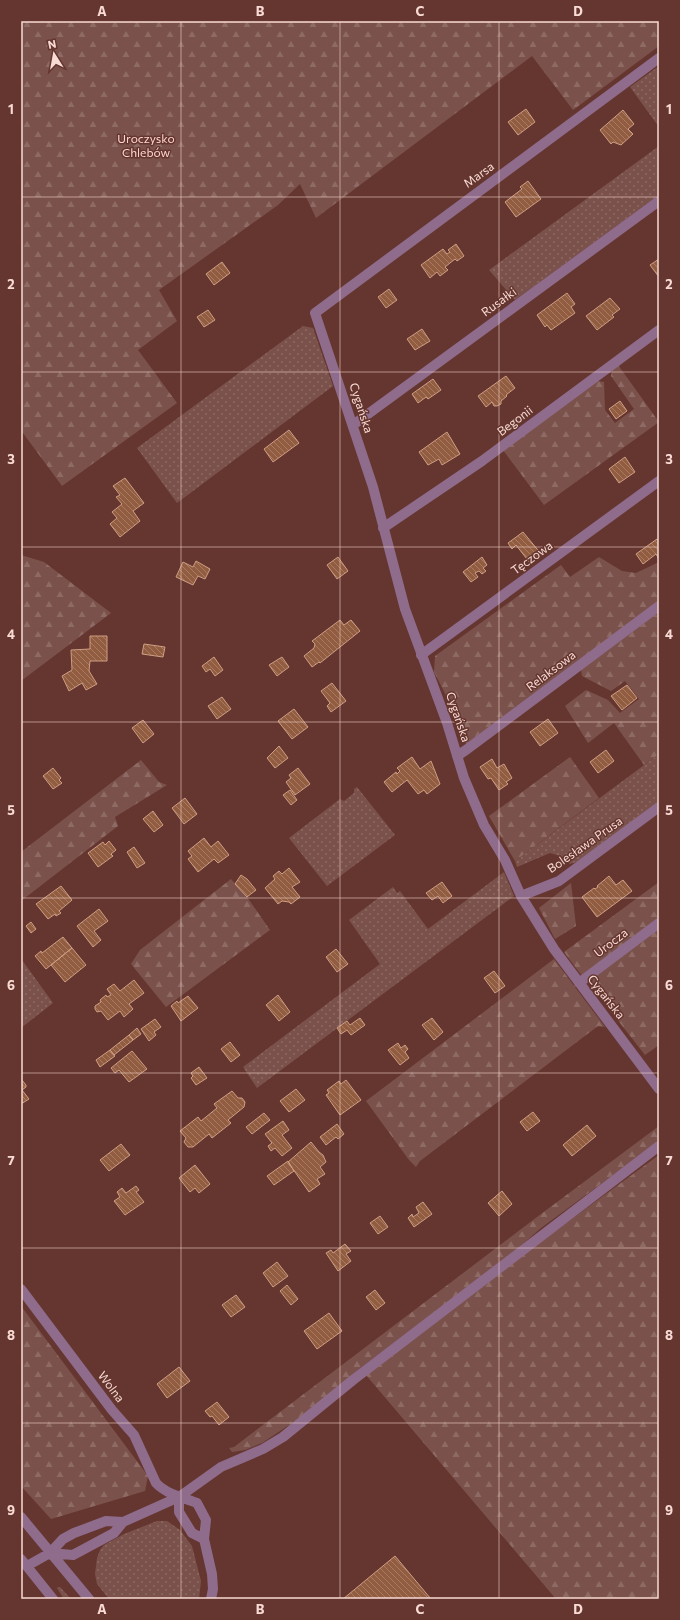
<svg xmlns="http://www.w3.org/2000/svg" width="680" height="1620" font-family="Commissioner,sans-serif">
<defs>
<pattern id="green-dots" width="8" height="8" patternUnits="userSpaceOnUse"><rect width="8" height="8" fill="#7b524b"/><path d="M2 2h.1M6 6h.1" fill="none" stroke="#8e6a64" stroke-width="1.8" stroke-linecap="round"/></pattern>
<pattern id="forest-firs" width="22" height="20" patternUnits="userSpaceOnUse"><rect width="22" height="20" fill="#7b524b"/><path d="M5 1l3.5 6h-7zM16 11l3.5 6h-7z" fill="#8e6a64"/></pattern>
<pattern id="building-back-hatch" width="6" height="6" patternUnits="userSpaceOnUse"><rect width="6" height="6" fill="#915c3f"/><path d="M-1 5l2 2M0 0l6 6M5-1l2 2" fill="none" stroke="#a77a63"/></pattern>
</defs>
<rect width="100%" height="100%" fill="#65362f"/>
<path fill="url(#green-dots)" d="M659,66V127L630,87Z
M659,146V195L515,300L489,270Z
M303,326L313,328L333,386L177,503L137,448Z
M659,754V801L580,861L570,864L563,857L550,853L517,867L515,861Z
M357,787L395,835L327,886L289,838L340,799L344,801L354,793V789Z
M504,872L514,896L257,1088L243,1067L380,964L349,920L393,887L397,893L400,891L428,929Z
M22,960L53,1003L21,1028V961Z
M157,1521H167L180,1530L192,1546L201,1581L199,1599H109L97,1584L95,1574L97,1558L100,1550L104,1545L124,1534Z
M58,1587H60L71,1599H64L57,1588Z"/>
<path fill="url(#forest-firs)" d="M21,21H659V46L573,110L532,56L316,218L300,184L278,205L159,290L177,321L138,350L177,403L62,486L23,433L21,434Z
M618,365L659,422L544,505L503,450L597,381L604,382L605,410L615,423L634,409L611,376L612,370Z
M21,555L44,562L111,613L21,681Z
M599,557L622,571L636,573L659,562V601L466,744L450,703L434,672L435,656L561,565L570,577Z
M659,612V754L644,765L614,723L588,743L565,706L586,690L608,700L620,713L639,699L625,681L611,691L582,676L581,670Z
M570,757L599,798L515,861L489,816Z
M141,760L159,782L167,785L115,817L118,826L21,901V852Z
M231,879L247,897L270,930L166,1007L131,964L140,950Z
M659,882V918L582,976L564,952Z
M571,883L576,926L555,939L539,908Z
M659,928V1045L645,1055L591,986L594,976Z
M554,959L605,1027L598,1026L420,1161L416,1167L409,1160L366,1101Z
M659,1126V1138L655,1144L541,1228L509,1256L359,1369L304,1415L262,1443L245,1450L232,1452L229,1448L234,1447L537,1217Z
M659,1155V1599H556L366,1375L513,1262Z
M21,1306L148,1476L145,1491L51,1519L21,1486Z"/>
<path fill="url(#building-back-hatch)" stroke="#cf9e84" d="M526,109L535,122L518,135L508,122Z
M623,110L634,124L628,129L633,134L621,145L613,142L611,144L600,130Z
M528,181L541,199L516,217L505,202L522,189L520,187Z
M456,244L464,256L457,261L455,259L445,267L448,270L440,276L437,272L430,278L421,265L443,249L447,254L450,252L448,250Z
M659,259V277L650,265Z
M222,262L230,273L214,285L206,274Z
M389,289L397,300L386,308L378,297Z
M567,293L575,304L571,307L575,313L551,330L547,325L545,327L537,315Z
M610,298L620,309L612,315L614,317L597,330L586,316Z
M208,310L215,320L204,327L197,317Z
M422,329L430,341L415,350L407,339Z
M506,376L515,388L506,395L507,396L501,401V404L497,406H494L492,402L486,407L478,396Z
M433,379L441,390L428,399L426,397L418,403L412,394Z
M620,401L627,411L616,419L609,409Z
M289,430L299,443L273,462L264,449Z
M447,432L460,454L442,465L439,459L428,465L419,452Z
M625,457L635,472L619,483L609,469Z
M125,478L144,503L133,511L140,521L120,537L110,524L117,518L112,512L122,504L116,497L120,495L113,486Z
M523,532L542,555L530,563L516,545L512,549L508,543Z
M657,539L659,542V559L656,554L643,564L636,554Z
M338,557L348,571L337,579L327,565Z
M482,557L487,565L483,568L486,571L482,574L479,571L475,573L478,577L471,582L463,572Z
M196,561L210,569L205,579L198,576L193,585L176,577L183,562L193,567Z
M340,620L344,625L351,620L360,631L320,663L319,662L312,667L304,656L314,648L315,644L312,641Z
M90,636H107V661H90L89,671L97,684L86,690L82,683L69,691L62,676L72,670L71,650L90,649Z
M144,644L165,647L163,657L142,654Z
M214,657L223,670L215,676L210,669L206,672L202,666Z
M282,657L289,667L277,676L269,665Z
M332,683L346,701L331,712L327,706L330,703L321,691Z
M627,685L637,698L622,710L611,696Z
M222,697L231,709L217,719L208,706Z
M294,709L308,727L292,739L278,721Z
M548,719L558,733L540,746L530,732Z
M143,720L154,734L143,743L132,728Z
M279,746L288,758L275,768L267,758Z
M606,750L614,761L598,773L590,762Z
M412,757L420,769L431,761L440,784L427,794L424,790L418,794L407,780L392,792L384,782L396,772L397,774L400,771L397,768Z
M492,759L497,768L504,764L512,778L506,782L508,784L499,790L491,778L488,779L480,767Z
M53,768L61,778L59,780L62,783L53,789L43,776Z
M298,768L310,784L295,795L286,782L291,778L289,775Z
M290,790L297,800L291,805L283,795Z
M185,798L197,814L184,824L172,808Z
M153,811L163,825L154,832L143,819Z
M204,838L211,847L218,841L229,855L218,863L214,859L198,872L188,859L192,856L188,851Z
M109,841L116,850L111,854L113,856L98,867L88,853L103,842L105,845Z
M134,847L145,863L137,868L127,852Z
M289,868L300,882L292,887L300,897L291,904L289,902L282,901L278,904L265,888L275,879L273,876L279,871L282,874Z
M241,875L247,879L256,890L247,897L235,884Z
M609,876L616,885L623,880L632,891L597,917L582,897L594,888L595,889L598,887L597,886Z
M442,882L452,896L443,903L438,896L432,900L426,893Z
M61,886L72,900L59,911L61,913L56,916L55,914L48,919L36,904Z
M99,909L108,921L94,931L101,940L93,947L77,926Z
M31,922L36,929L31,933L26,926Z
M63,937L72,948L46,969L35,956L41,951L42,953Z
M72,948L86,965L65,982L51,965Z
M336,949L348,964L337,972L326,957Z
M494,971L505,986L495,993L484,978Z
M134,980L144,993L129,1004L133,1009L124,1017L120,1011L108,1020L101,1011L97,1012L95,1009V1006L101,1002L100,1000L106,995L107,997L111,995L107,989L114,984L120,991Z
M278,995L290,1012L279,1021L266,1005Z
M188,996L198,1008L181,1021L171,1006L177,1001L178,1003Z
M360,1018L365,1025L351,1035L347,1030L341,1034L337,1028L347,1021L350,1025Z
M432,1018L443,1032L434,1040L422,1025Z
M155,1019L161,1027L154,1032L156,1035L149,1041L141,1029Z
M137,1028L141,1034L133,1040L129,1035Z
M129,1035L133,1040L114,1055L110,1050Z
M230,1042L240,1055L231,1062L221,1049Z
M398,1043L401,1048L405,1045L408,1049L405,1052L409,1058L400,1065L388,1050Z
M110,1050L115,1056L100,1067L96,1060Z
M132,1051L147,1069L129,1082L119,1070L115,1073L111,1068Z
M199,1067L207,1078L196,1085L191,1078L193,1076L191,1073Z
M21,1079L26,1085V1087L22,1090L29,1099L21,1104Z
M346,1080L361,1100L340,1115L326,1095L329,1093L327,1090L339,1081L341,1084Z
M296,1089L305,1100L289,1112L280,1101Z
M232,1091L238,1098H242L245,1102L244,1107L228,1120L231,1123L212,1138L209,1134L193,1147H188L184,1142L186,1138L180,1131L198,1117L201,1121L217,1108L214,1104Z
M533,1112L540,1121L527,1131L520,1122Z
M264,1113L270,1120L252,1134L246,1127Z
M283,1121L289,1130L282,1135L292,1148L282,1156L275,1148L271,1151L268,1146L272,1143L265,1134Z
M337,1124L344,1134L338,1139L336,1137L326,1145L320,1137Z
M587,1125L596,1136L572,1156L563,1145Z
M311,1142L319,1152L323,1155L326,1162L320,1167L325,1174L317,1179L320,1184L309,1192L288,1162Z
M121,1144L130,1155L109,1171L100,1160Z
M288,1161L294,1171L274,1185L267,1176Z
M195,1165L210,1184L199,1193L195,1188L190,1192L179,1178Z
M136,1186L139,1190L136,1192L144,1202L125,1215L114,1201L120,1197L117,1192L122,1188L126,1193Z
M502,1191L512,1204L499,1216L488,1203Z
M423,1202L432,1214L414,1227L408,1218L412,1214L413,1217L419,1213L416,1207Z
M380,1216L388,1227L378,1234L370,1223Z
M345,1244L351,1251L346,1254L351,1261L338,1271L326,1253L331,1250L333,1253Z
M277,1262L288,1276L273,1287L263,1273Z
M287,1285L298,1299L291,1305L280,1291Z
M375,1290L385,1303L376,1310L366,1297Z
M236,1295L245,1307L231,1317L222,1305Z
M329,1313L342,1331L317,1349L304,1331Z
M179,1367L190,1381L167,1398L157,1384Z
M217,1402L229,1417L219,1425L212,1416L210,1417L205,1411Z
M395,1556L431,1599H343Z"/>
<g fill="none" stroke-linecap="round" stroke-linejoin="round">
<path stroke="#8f6c8c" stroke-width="10" d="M659,58L315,313L373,487L405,609L447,723L464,778L484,825L505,860L521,896L554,949L659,1089
M353,425L659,201
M383,528L482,461L659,330
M421,655L659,481
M457,756L466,750L659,606
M521,896L559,881L659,807
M579,983L659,923
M21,1289L112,1410L134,1435L156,1483C166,1494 184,1498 197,1503L206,1520L204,1539L212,1574L213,1589L211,1599
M179,1497V1512L192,1533L204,1539
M21,1517L89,1599
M50,1553L73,1555L114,1533L123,1522L179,1497L221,1467L263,1449L283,1437L353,1380L659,1146
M21,1559L53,1599
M27,1566L50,1553L63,1539L74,1533L106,1521L123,1522"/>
</g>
<path fill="none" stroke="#f9dbd5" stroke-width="1" stroke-opacity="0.55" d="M181,21V1599M340,21V1599M499,21V1599M21,197H659M21,372H659M21,547H659M21,722H659M21,898H659M21,1073H659M21,1248H659M21,1423H659"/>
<g text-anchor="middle" stroke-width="3" stroke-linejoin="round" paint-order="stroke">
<g font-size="12" fill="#fed7d0" stroke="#65362f">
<text x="146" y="143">Uroczysko<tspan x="146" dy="14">Chlebów</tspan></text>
</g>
<g font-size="12" fill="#f9dbd5" stroke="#65362f">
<text transform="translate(479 175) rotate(-36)" y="4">Marsa</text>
<text transform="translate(499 302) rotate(-36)" y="4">Rusałki</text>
<text transform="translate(361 408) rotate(72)" y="4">Cygańska</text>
<text transform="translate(515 421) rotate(-37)" y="4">Begonii</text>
<text transform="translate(532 558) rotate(-36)" y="4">Tęczowa</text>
<text transform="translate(551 671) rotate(-37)" y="4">Relaksowa</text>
<text transform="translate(458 717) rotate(71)" y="4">Cygańska</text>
<text transform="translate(585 845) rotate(-35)" y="4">Bolesława Prusa</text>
<text transform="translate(611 943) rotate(-37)" y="4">Urocza</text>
<text transform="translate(606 997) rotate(52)" y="4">Cygańska</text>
<text transform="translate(111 1387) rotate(53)" y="4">Wolna</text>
</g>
</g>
<rect width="680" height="1620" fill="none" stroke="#65362f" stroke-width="44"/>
<g transform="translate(54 54) rotate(349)" stroke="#65362f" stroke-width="3" paint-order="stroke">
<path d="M0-3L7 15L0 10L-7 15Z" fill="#f9dbd5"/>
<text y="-6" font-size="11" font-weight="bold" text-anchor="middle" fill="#f9dbd5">N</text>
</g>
<rect x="22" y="22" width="636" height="1576" fill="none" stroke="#f9dbd5" stroke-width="1.5"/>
<g font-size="13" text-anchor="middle" font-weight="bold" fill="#f9dbd5">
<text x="102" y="16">A</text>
<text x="260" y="16">B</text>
<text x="420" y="16">C</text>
<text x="578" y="16">D</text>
<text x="11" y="114">1</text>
<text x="669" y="114">1</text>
<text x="11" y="289">2</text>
<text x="669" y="289">2</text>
<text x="11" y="464">3</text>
<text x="669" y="464">3</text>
<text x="11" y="639">4</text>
<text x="669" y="639">4</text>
<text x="11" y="815">5</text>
<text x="669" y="815">5</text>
<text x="11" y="990">6</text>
<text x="669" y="990">6</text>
<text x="11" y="1165">7</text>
<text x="669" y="1165">7</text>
<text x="11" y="1340">8</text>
<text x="669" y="1340">8</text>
<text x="11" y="1515">9</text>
<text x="669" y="1515">9</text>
<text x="102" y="1614">A</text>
<text x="260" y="1614">B</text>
<text x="420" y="1614">C</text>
<text x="578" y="1614">D</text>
</g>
</svg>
